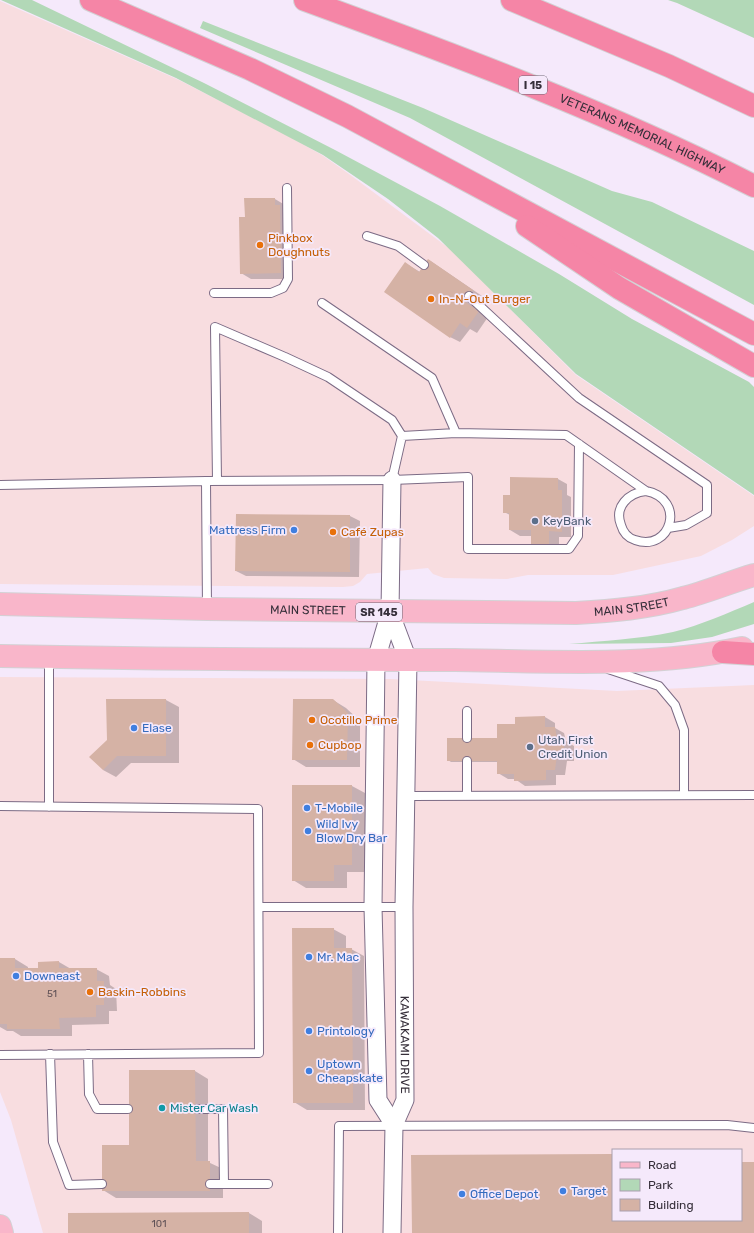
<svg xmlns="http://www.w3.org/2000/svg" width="754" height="1233" font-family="Rubik,sans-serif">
<rect width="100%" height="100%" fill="#f5e9fb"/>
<path fill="#f8dde0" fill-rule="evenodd" d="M0,1L179,80L288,136L322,155L349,174L450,249L576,375L754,496V526L732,540L701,556L613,575H528L507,579L444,578L433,574L428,568L367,574L360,582L353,586L343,587L0,584Z
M0,677L390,679L617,691L754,685V1233H43L11,1120L0,1092ZM613,1150H741V1220H613Z"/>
<path fill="#b2d8b7" d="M1,0H32L204,83L335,150L440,206L559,274L632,319L749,382L754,387V495L576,374L438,238L388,199L323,155L176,78Z
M668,0H754V38L677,3Z
M203,21L423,108L612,191L652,202L754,251V305L410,118L200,28Z
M754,602V624L712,637L671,643L569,644C603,641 639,639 673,632C701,625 728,613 754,602Z"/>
<path fill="#0003" d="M275,199L285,205L291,279H251L241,273L246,218Z
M429,260L482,296L474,308L488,317L477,333L470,329L460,342L450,337L405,263L420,272Z
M558,479L567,484V495L571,497V537H559V554H542L532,548V536H520L510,530V515L504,512L511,496Z
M350,516L360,521L359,577L246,576L236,571Z
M107,700H166L179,707V763H131L116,777L103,770L108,741Z
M333,700L346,708L360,721V767H306L293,759Z
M545,717L555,723V728L564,733L566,741L574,746V761H567L565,775H556V785L525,786L515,779H508L498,773V762H451L448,760L497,739L516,725V718Z
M352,786L365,793V872H347V888H306L293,880Z
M333,929L346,936V949H351L364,956L365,1110H307L294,1102Z
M0,959H15L28,967V969H39V963L59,962L71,969H96L109,976L110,985L116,989L117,1011H109V1024L72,1025V1036H21L13,1031H7L0,1027Z
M195,1071L208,1079V1162L223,1169V1198H116L103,1190L130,1146Z
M249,1213L262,1221V1233H69V1214Z"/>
<path fill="#d5b2a5" d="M244,198H275V205H280L281,273L240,274L239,217H245Z
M428,259L473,290L465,302L479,311L467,328L460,323L450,338L384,292L405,262L419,272Z
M510,477L558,478V490H562V532L549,531V549H531V530H509V513H503V495H510Z
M236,514L350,515V572L235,571Z
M106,699H166V756H117L103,770L89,757L107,740Z
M293,699H333L348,713L347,760H292Z
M545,716V727H555L557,739H564V755H557L555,770H546V780L514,781V774H497V761H447V738H497V724H515V717Z
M292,785H352V865H334V881H292Z
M292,928H334V948H352L353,1103H293Z
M0,958H15V968H38V962L59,961V968H97V981H104V1005H96V1017L59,1018L60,1029H7V1024H0Z
M129,1070H195L196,1161H210V1191H102V1145H129Z
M613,1154V1220H741V1162H754V1233H412L411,1155Z
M249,1212V1233H68V1213Z"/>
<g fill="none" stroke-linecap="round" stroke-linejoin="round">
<g stroke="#7c6b85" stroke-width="10">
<path id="service" d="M367,236L398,246L424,265
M214,293H271L283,288L288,279L287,188
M469,296L579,398L707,485V513L686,525L668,528
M322,303L432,378L456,433L402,436
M456,433L566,435L646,491C687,499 671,553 635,540C628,538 623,532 621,525C614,507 628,493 646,491
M206,481L392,480L468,477V549H569L578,536L579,444
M217,481L215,327L285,357L328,377L392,420L402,436L392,480
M0,485L206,481L207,608
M608,669L659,686L675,705L684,730V795
M467,711V738
M467,761V796
M406,796L754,795
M0,806L258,809L259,1053L0,1055
M49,807V658
M259,907H404
M50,1054L53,1142L69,1185L102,1184
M88,1054L89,1094L97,1109H128
M197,1109H223L224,1184
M210,1184H268
M338,1233L339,1126L727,1125L754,1128"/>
</g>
<g stroke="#7c6b85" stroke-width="19">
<g id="minor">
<path d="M392,480L390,612L376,660L373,907L378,1100L394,1125"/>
<path id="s1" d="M390,612L408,660L404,907L405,1100L394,1125L392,1233"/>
</g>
</g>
<g stroke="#d3d1d4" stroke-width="24">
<g id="primary">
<path id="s2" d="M0,604L207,609L576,613C612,611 648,608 683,598C707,592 730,582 754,575"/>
<path d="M0,656C152,659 304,660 455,660C550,661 648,668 742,648"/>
<path d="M0,1226L2,1233"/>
</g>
</g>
<g stroke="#d3d1d4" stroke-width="24">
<g id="motorway">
<path d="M91,0L250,69L347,116L754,334"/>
<path id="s3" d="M305,0C458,56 608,112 754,186"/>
<path d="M512,0L669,66L754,106"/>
<path d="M527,226L619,288L754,366"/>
<path d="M723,652L754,654"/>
</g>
</g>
<use href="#service" stroke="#fff" stroke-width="8"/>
<use href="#minor" stroke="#fff" stroke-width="17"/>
<use href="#primary" stroke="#f9b6ca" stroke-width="22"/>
<use href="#motorway" stroke="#f585a6" stroke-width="22"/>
</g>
<g fill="#e8710a" stroke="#f5e9fb" stroke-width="1.5">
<circle cx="260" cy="245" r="4"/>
<circle cx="431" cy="299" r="4"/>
<circle cx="333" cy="532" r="4"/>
<circle cx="312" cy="720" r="4"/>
<circle cx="310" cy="745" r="4"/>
<circle cx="90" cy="992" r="4"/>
</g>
<g fill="#5c6f8a" stroke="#f5e9fb" stroke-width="1.5">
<circle cx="535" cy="521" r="4"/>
<circle cx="530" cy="747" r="4"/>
</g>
<g fill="#3f7fe0" stroke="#f5e9fb" stroke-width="1.5">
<circle cx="294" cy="530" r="4"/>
<circle cx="134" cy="728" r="4"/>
<circle cx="307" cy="808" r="4"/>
<circle cx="308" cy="831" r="4"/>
<circle cx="309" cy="957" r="4"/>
<circle cx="16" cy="976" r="4"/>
<circle cx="309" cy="1031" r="4"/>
<circle cx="309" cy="1071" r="4"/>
<circle cx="563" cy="1191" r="4"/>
<circle cx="462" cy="1194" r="4"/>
</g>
<circle fill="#0f9aa8" stroke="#f5e9fb" stroke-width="1.5" cx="162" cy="1108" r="4"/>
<g text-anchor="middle" stroke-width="3.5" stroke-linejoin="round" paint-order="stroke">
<g font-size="10" fill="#5e5055">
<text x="52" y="997">51</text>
<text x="159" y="1227">101</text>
</g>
<g fill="#f5e9fb" stroke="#6f6774" stroke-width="1">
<rect x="519" y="76" width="28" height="18" rx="3"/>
<rect x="356" y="603" width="46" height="18" rx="3"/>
</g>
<g font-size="11" font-weight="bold" fill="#362f3a">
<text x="533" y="89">I 15</text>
<text x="379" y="616">SR 145</text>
</g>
<g font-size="12" fill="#362f3a" stroke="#f5e9fb">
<text dy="4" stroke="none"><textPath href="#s3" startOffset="363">VETERANS MEMORIAL HIGHWAY</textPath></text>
<text dy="4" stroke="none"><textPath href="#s2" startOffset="632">MAIN STREET</textPath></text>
<text dy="4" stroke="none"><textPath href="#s2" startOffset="308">MAIN STREET</textPath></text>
<text dy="4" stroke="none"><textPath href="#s1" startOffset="436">KAWAKAMI DRIVE</textPath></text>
</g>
<g font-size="12" fill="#c56008" stroke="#f5e9fb" text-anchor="start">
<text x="268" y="242">Pinkbox<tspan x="268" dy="14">Doughnuts</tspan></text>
<text x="439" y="303">In-N-Out Burger</text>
<text x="341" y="536">Café Zupas</text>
<text x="320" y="724">Ocotillo Prime</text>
<text x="318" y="749">Cupbop</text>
<text x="98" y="996">Baskin-Robbins</text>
</g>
<g font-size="12" fill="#4e5e75" stroke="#f5e9fb" text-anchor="start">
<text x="543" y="525">KeyBank</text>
<text x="538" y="744">Utah First<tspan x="538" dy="14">Credit Union</tspan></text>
</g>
<g font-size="12" fill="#366cbe" stroke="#f5e9fb" text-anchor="start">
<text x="286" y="534" text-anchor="end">Mattress Firm</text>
<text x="142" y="732">Elase</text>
<text x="315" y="812">T-Mobile</text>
<text x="316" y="828">Wild Ivy<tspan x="316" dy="14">Blow Dry Bar</tspan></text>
<text x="317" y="961">Mr. Mac</text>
<text x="24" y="980">Downeast</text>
<text x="317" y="1035">Printology</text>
<text x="317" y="1068">Uptown<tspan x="317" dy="14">Cheapskate</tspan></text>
<text x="571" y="1195">Target</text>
<text x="470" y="1198">Office Depot</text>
</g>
<g font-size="12" fill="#0d838f" stroke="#f5e9fb" text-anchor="start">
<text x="170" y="1112">Mister Car Wash</text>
</g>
</g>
<rect x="612" y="1149" width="130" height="72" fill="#f5e9fb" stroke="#a99fae"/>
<rect x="620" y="1162" width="20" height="6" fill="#f9b6ca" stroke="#a99fae"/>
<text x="648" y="1169" font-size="12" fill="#362f3a">Road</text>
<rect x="620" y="1179" width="20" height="12" fill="#b2d8b7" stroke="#a99fae"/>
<text x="648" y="1189" font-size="12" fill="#362f3a">Park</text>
<rect x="620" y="1199" width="20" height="12" fill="#d5b2a5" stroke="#a99fae"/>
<text x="648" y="1209" font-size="12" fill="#362f3a">Building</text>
</svg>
